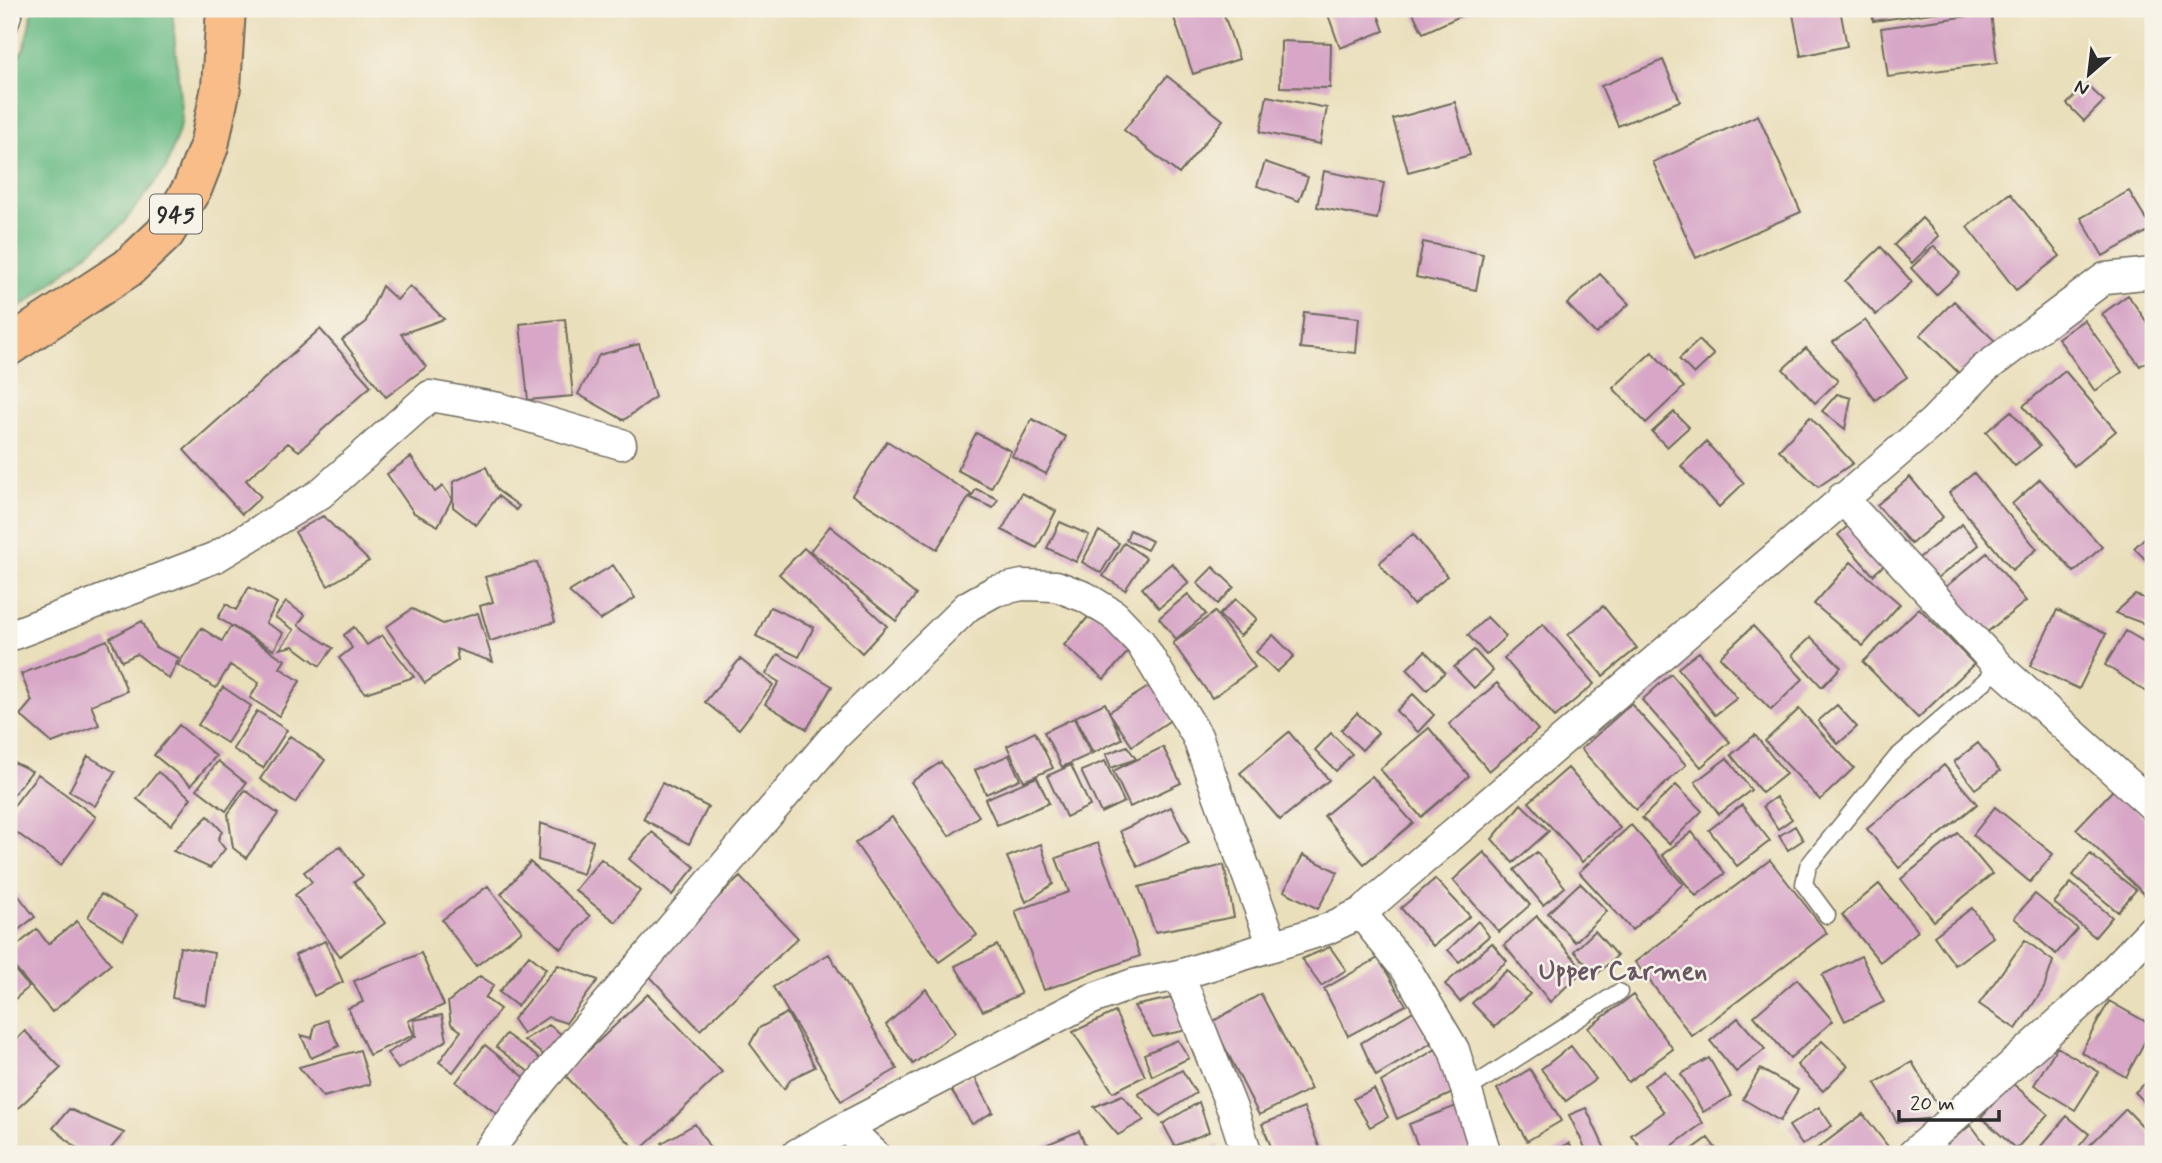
<svg xmlns="http://www.w3.org/2000/svg" width="2162" height="1163" font-family="Mynerve,sans-serif">
<rect width="100%" height="100%" fill="#f7f3e8"/>
<filter id="ink" filterUnits="userSpaceOnUse"><feTurbulence type="fractalNoise" baseFrequency=".0143" numOctaves="2"/><feDisplacementMap in="SourceGraphic" scale="14" xChannelSelector="R" yChannelSelector="G"/><feConvolveMatrix kernelMatrix="1 2 1 2 8 2 1 2 1" color-interpolation-filters="sRGB"/></filter>
<filter id="wash" filterUnits="userSpaceOnUse"><feTurbulence type="fractalNoise" baseFrequency=".00686" numOctaves="4" result="noise"/><feDisplacementMap in="SourceGraphic" scale="28" xChannelSelector="R" yChannelSelector="G"/><feGaussianBlur stdDeviation="1.57" result="paint"/><feColorMatrix in="noise" values="0 0 0 0 0 0 0 0 0 0 0 0 0 0 0 0 0 1.4 0 .05"/><feComposite in="paint" operator="in"/></filter>
<g filter="url(#wash)">
<rect width="100%" height="100%" fill="#eadfbb"/>
<path fill="#6cbc86" stroke="#4c7458" stroke-width="2" d="M33,9H172L182,121L166,168L120,227L32,299L9,314V70L24,48Z"/>
<g id="blocks">
<path fill="#d8a7c7" d="M1171,9H1222L1239,59L1193,74Z
M1326,9H1376L1384,31L1340,48Z
M1411,9H1476L1423,33Z
M1792,9H1840L1847,46L1801,56Z
M1872,9H1940V12L1873,21Z
M1991,13L1997,63L1888,77L1881,28Z
M1281,41L1331,43L1330,88L1280,87Z
M1663,60L1680,101L1618,126L1601,86Z
M1167,76L1223,120L1179,174L1124,130Z
M2086,84L2104,101L2084,121L2067,104Z
M1267,96L1327,108L1320,144L1260,132Z
M1455,102L1470,155L1408,172L1393,119Z
M1758,115L1801,212L1696,258L1653,162Z
M1265,162L1308,177L1299,201L1257,186Z
M1324,171L1384,183L1377,219L1317,207Z
M2129,191L2152,229L2103,256L2081,218Z
M2010,193L2060,256L2016,290L1967,227Z
M1922,218L1939,236L1912,263L1894,245Z
M1423,242L1483,254L1476,290L1416,277Z
M1934,246L1960,273L1936,295L1911,268Z
M1881,247L1912,282L1876,315L1845,281Z
M1600,274L1629,304L1596,334L1567,304Z
M382,286L397,300L410,286L444,319L401,334L426,367L386,397L342,340L365,323Z
M2128,295L2153,331V357L2140,366L2102,314Z
M1954,301L2003,349L1969,383L1920,335Z
M1304,312L1359,318L1356,353L1300,348Z
M565,319L573,396L528,400L520,324Z
M1865,320L1907,377L1875,400L1833,342Z
M2084,320L2122,372L2095,391L2058,338Z
M320,329L371,386L299,451L288,443L246,480L261,497L242,514L184,450Z
M1699,340L1714,355L1694,374L1679,359Z
M639,344L655,397L624,420L578,394L599,355Z
M1806,348L1838,381L1815,403L1783,369Z
M1652,352L1684,387L1646,423L1613,388Z
M2065,371L2116,431L2074,466L2023,406Z
M1837,394L1851,398L1845,429L1822,411Z
M2011,411L2040,446L2015,466L1986,432Z
M1674,412L1689,427L1667,447L1652,432Z
M1810,417L1853,463L1818,487L1779,450Z
M1032,419L1066,437L1046,474L1012,456Z
M976,433L1011,451L991,488L957,470Z
M887,441L971,494L937,549L852,495Z
M1706,442L1744,483L1719,507L1681,466Z
M411,457L435,492L443,486L452,499L438,526L414,513L387,474Z
M486,467L497,490L519,506L516,510L498,496L476,525L453,507V482Z
M1974,473L2037,549L2012,570L1949,493Z
M1910,477L1943,517L1911,544L1877,505Z
M2040,479L2102,547L2074,572L2012,504Z
M976,489L998,499L993,508L971,498Z
M1022,493L1056,511L1037,548L1002,530Z
M323,516L369,561L328,586L295,532Z
M1060,522L1089,535L1076,562L1047,548Z
M1962,524L1979,545L1938,578L1915,561Z
M1849,525L1884,565L1873,575L1838,535Z
M830,526L916,595L896,621L810,551Z
M1130,530L1152,541L1147,550L1126,540Z
M2153,530V567L2134,548Z
M1099,531L1119,543L1101,573L1082,562Z
M1413,534L1447,576L1413,605L1379,563Z
M1124,543L1146,558L1125,590L1103,576Z
M804,548L887,626L862,653L779,574Z
M1987,553L2026,601L1981,637L1943,589Z
M537,562L555,622L490,641L480,606L493,602L485,577Z
M1851,562L1900,604L1863,646L1814,604Z
M1172,563L1189,583L1159,608L1142,588Z
M613,565L635,598L600,620L569,592Z
M1213,567L1234,587L1218,604L1197,583Z
M249,587L277,603L266,623L283,633L274,650L218,618L226,604L236,610Z
M1188,594L1206,614L1176,639L1159,618Z
M2135,595L2153,601V627L2115,613Z
M1236,599L1257,619L1240,636L1219,615Z
M286,602L305,615L298,625L333,648L320,666L293,646L280,649L294,630L275,617Z
M1603,606L1637,648L1603,676L1568,635Z
M770,607L814,627L799,657L756,636Z
M1919,608L1974,664L1918,718L1863,662Z
M412,609L443,624L478,613L493,662L456,649L458,660L425,683L386,627Z
M1095,609L1135,644L1104,679L1064,645Z
M2057,610L2106,634L2079,689L2030,666Z
M1215,612L1255,667L1212,698L1173,643Z
M1487,617L1506,636L1486,655L1468,635Z
M142,621L155,647L179,658L169,679L137,654L122,661L110,638Z
M1543,624L1594,684L1555,717L1504,658Z
M231,626L285,660L280,668L300,681L279,716L250,698L259,683L230,665L216,688L178,665L201,628L222,641Z
M1753,626L1803,679L1771,710L1720,657Z
M354,627L367,645L382,635L414,677L365,693L339,658L352,648L344,635Z
M2126,631L2153,647V682L2147,692L2105,665Z
M1273,635L1294,656L1277,672L1256,652Z
M1811,637L1841,667L1822,687L1792,655Z
M107,640L127,691L91,705L99,725L52,743L20,715L32,701L21,674Z
M1474,650L1493,671L1474,688L1454,667Z
M1425,651L1445,672L1427,690L1407,669Z
M1699,652L1737,698L1715,715L1678,668Z
M778,654L832,686L807,729L765,704L779,682L766,674Z
M740,659L773,685L739,729L705,702Z
M1671,674L1730,742L1701,767L1642,700Z
M1156,682L1178,715L1132,746L1109,712Z
M1497,683L1538,730L1489,771L1449,724Z
M223,687L251,706L227,743L198,725Z
M1413,694L1434,715L1418,732L1396,711Z
M1105,703L1122,739L1093,753L1075,717Z
M1631,704L1686,765L1636,810L1581,749Z
M1837,705L1857,727L1838,744L1818,721Z
M1799,709L1854,768L1820,800L1765,741Z
M257,711L287,730L263,768L233,749Z
M1357,713L1378,733L1362,750L1341,730Z
M1074,718L1091,754L1062,767L1044,732Z
M179,725L216,756L191,785L154,755Z
M1429,728L1469,776L1421,817L1380,769Z
M1035,732L1053,768L1024,781L1007,746Z
M1289,732L1329,780L1280,820L1240,773Z
M1331,733L1352,754L1336,771L1315,750Z
M1755,735L1786,774L1762,793L1731,755Z
M290,736L325,760L295,803L260,779Z
M1978,743L2000,771L1975,789L1954,762Z
M1127,746L1136,759L1111,768L1106,754Z
M1163,747L1181,783L1130,807L1113,771Z
M1009,755L1020,779L986,794L975,770Z
M88,756L115,772L95,806L69,791Z
M1727,758L1751,790L1719,814L1695,782Z
M9,760L32,771L9,800Z
M218,761L246,783L226,811L197,789Z
M1105,761L1124,802L1101,813L1081,771Z
M941,762L979,816L949,836L911,782Z
M1071,765L1090,806L1066,817L1047,776Z
M1944,765L1977,804L1899,868L1867,829Z
M1568,768L1620,828L1582,862L1529,802Z
M158,772L191,798L171,825L137,799Z
M38,774L96,817L61,865L9,827V812Z
M1372,776L1413,823L1364,864L1324,816Z
M1037,777L1049,803L997,825L985,799Z
M662,783L708,807L689,844L643,819Z
M1676,785L1702,811L1669,844L1642,818Z
M2114,789L2153,826V884L2144,894L2076,829Z
M245,790L278,814L246,858L233,848L228,814Z
M1776,797L1792,819L1778,829L1763,806Z
M1521,804L1549,831L1513,863L1492,839Z
M1742,805L1770,841L1737,866L1709,830Z
M1171,807L1189,843L1138,867L1120,831Z
M1995,807L2053,854L2030,882L1973,835Z
M208,816L222,831L218,840L225,849L210,868L173,851Z
M892,817L977,935L939,962L855,843Z
M540,823L593,841L583,874L538,860Z
M1631,825L1683,884L1632,930L1579,872Z
M1795,826L1803,840L1788,850L1779,836Z
M652,832L695,867L672,895L629,859Z
M1692,832L1725,873L1696,896L1662,855Z
M1958,833L1992,874L1934,921L1901,879Z
M1098,843L1140,956L1044,990L1015,911L1069,892L1056,858Z
M1041,844L1053,884L1026,902L1007,857Z
M340,846L363,876L354,882L385,923L340,956L295,895L312,882L304,872Z
M1484,852L1530,905L1499,932L1453,880Z
M1537,852L1565,887L1543,905L1514,870Z
M2090,854L2136,890L2118,912L2073,875Z
M1303,855L1338,872L1318,909L1284,891Z
M601,859L640,891L616,922L575,890Z
M1770,860L1827,933L1692,1036L1635,962Z
M530,862L590,916L561,949L501,894Z
M1224,865L1234,917L1155,932L1139,887Z
M740,877L798,938L700,1030L642,968Z
M1435,879L1470,916L1433,946L1401,908Z
M1580,883L1607,911L1575,942L1548,913Z
M2071,883L2112,917L2095,937L2054,903Z
M1879,884L1918,931L1880,962L1842,915Z
M11,886L35,917L9,937V887Z
M488,886L522,931L476,966L442,920Z
M101,894L137,915L123,939L88,917Z
M2035,894L2078,929L2056,954L2014,918Z
M1972,908L1993,937L1955,965L1934,936Z
M1537,916L1584,970L1550,1002L1504,945Z
M77,921L111,964L52,1012L9,961V952L37,929L48,944Z
M1478,921L1489,936L1459,962L1448,950Z
M1595,931L1617,956L1596,975L1574,951Z
M2025,940L2053,961L2044,988L2016,1029L1979,1004Z
M325,941L343,982L314,996L295,955Z
M1492,943L1507,961L1460,1002L1445,984Z
M997,945L1021,994L983,1011L955,966Z
M180,947L214,953L206,1005L172,998Z
M1330,947L1346,970L1321,986L1302,959Z
M421,953L444,1005L408,1021L414,1035L369,1055L348,1008L363,1002L354,981Z
M829,954L897,1069L841,1101L773,987Z
M529,955L546,969L517,1006L499,992Z
M1861,956L1884,1002L1845,1021L1822,975Z
M1378,958L1406,1005L1348,1036L1324,989Z
M9,963L29,987L9,1004Z
M558,965L598,980L566,1023L548,1017L523,1034L513,1019Z
M1507,970L1530,994L1495,1027L1472,1003Z
M480,976L494,985L485,998L500,1009L453,1072L439,1062L461,1031L451,1024L448,1002Z
M1797,979L1833,1021L1790,1058L1754,1016Z
M926,989L955,1033L913,1064L886,1025Z
M648,994L722,1072L638,1152L564,1074Z
M1261,994L1311,1089L1259,1115L1212,1022Z
M1633,995L1673,1049L1628,1082L1588,1028Z
M1176,997L1188,1030L1153,1037L1134,1006Z
M2109,1001L2153,1026L2126,1077L2081,1052Z
M1415,1010L1431,1043L1376,1076L1361,1043Z
M1115,1012L1145,1076L1113,1092L1073,1032Z
M787,1013L815,1067L792,1078L784,1089L750,1044L759,1028Z
M442,1015L447,1040L398,1069L387,1053L416,1036L414,1020Z
M1738,1018L1765,1049L1736,1072L1710,1041Z
M327,1020L339,1046L311,1058L301,1035L312,1038L315,1025Z
M549,1025L566,1038L549,1059L524,1040Z
M25,1031L61,1068L17,1109L9,1100V1047Z
M506,1034L543,1061L533,1075L496,1047Z
M1178,1040L1189,1058L1152,1076L1144,1054Z
M1822,1041L1848,1066L1823,1091L1797,1065Z
M485,1045L529,1081L501,1117L456,1082Z
M1571,1046L1596,1079L1566,1101L1541,1069Z
M2057,1047L2099,1072L2075,1110L2034,1085Z
M1436,1049L1457,1091L1397,1119L1381,1082Z
M360,1050L370,1084L323,1097L299,1067Z
M1709,1058L1731,1096L1703,1112L1681,1074Z
M1912,1062L1944,1117L1897,1122L1875,1083Z
M1530,1069L1561,1121L1527,1141L1497,1089Z
M1760,1069L1798,1090L1780,1121L1743,1099Z
M1182,1070L1196,1093L1160,1116L1138,1094Z
M1665,1071L1703,1123L1661,1154H1646L1631,1135L1664,1112L1644,1085Z
M973,1074L993,1112L972,1124L950,1088Z
M2153,1077V1112L2135,1092Z
M2012,1083L2048,1114L2016,1149L1981,1117Z
M1374,1089L1388,1117L1370,1127L1353,1099Z
M1122,1095L1144,1120L1118,1135L1094,1107Z
M1199,1102L1209,1132L1175,1146L1163,1124Z
M1459,1105L1474,1154H1421L1409,1124Z
M1819,1107L1832,1126L1802,1145L1789,1126Z
M1304,1108L1322,1154H1274L1262,1124Z
M1586,1108L1606,1151L1599,1154H1588L1569,1115Z
M69,1109L124,1133L106,1154H84L53,1128Z
M2126,1109L2153,1137V1154H2090L2086,1149Z
M1863,1114L1893,1153L1810,1154Z
M2067,1116L2089,1134L2073,1154H2034Z
M695,1124L714,1154H669L662,1143Z
M1971,1125L1990,1150L1985,1154H1940L1937,1151Z
M1079,1131L1089,1154H1024Z
M1708,1138L1720,1154H1686Z
M1569,1143L1576,1154H1550Z
M1219,1145L1221,1154H1194Z"/>
</g>
</g>
<g filter="url(#ink)">
<use href="#blocks" fill-opacity="0" stroke="#6e6a5d" stroke-width="2"/>
<g fill="none" stroke-linecap="round" stroke-linejoin="round">
<g stroke="#6e6a5d" stroke-width="19">
<path id="lane" d="M9,28L15,9
M1827,915L1804,884L1808,866L1815,857L1896,758L2000,668
M1467,1090L1619,992"/>
</g>
<g stroke="#6e6a5d" stroke-width="33">
<path id="street" d="M1842,498L2000,668L2153,806
M9,636L216,557L320,494L430,396L499,408L621,444
M1361,913L1408,972L1454,1050L1486,1154
M1179,975L1233,1111L1247,1154
M846,1127L874,1154
M486,1154L543,1079L835,736L968,606L995,591L1022,585L1056,586L1085,597L1114,615L1140,642L1197,736L1273,946
M797,1154L846,1127L1092,999L1133,984L1179,975L1327,929L1361,913L1933,422L1984,369L2105,278L2153,273
M1913,1154L2093,992L2153,929"/>
</g>
<g stroke="#6e6a5d" stroke-width="42">
<path id="primary" d="M9,346L128,268L165,233L193,187L209,146L221,87L226,9"/>
</g>
<use href="#lane" stroke="#fff" stroke-width="16"/>
<use href="#street" stroke="#fff" stroke-width="30"/>
<use href="#primary" stroke="#f8bd89" stroke-width="38"/>
</g>
</g>
<g text-anchor="middle" stroke-width="5" stroke-linejoin="round" paint-order="stroke">
<rect fill="#f7f3e8" stroke="#686764" stroke-width="2" x="150" y="194.5" width="52" height="39" rx="5"/>
<g font-size="23" font-weight="bold" fill="#2b2b2b">
<text x="176" y="222">945</text>
</g>
<g font-size="26" font-weight="bold" fill="#685662" stroke="#f7f3e8">
<text x="1623" y="979">Upper Carmen</text>
</g>
</g>
<rect width="2162" height="1163" fill="none" stroke="#f7f3e8" stroke-width="35"/>
<g transform="translate(2089 74) rotate(208)" stroke="#f7f3e8" stroke-width="5" paint-order="stroke">
<path d="M0-5L12 26L0 18L-12 26Z" fill="#2b2b2b"/>
<text y="-10" font-size="19" font-weight="bold" text-anchor="middle" fill="#2b2b2b">N</text>
</g>
<path d="M1899 1110v10h100v-10" fill="none" stroke="#2b2b2b" stroke-width="3.5"/>
<text x="1910" y="1110" font-size="21" fill="#2b2b2b" stroke="#f7f3e8" stroke-width="5" paint-order="stroke">20 m</text>
</svg>
